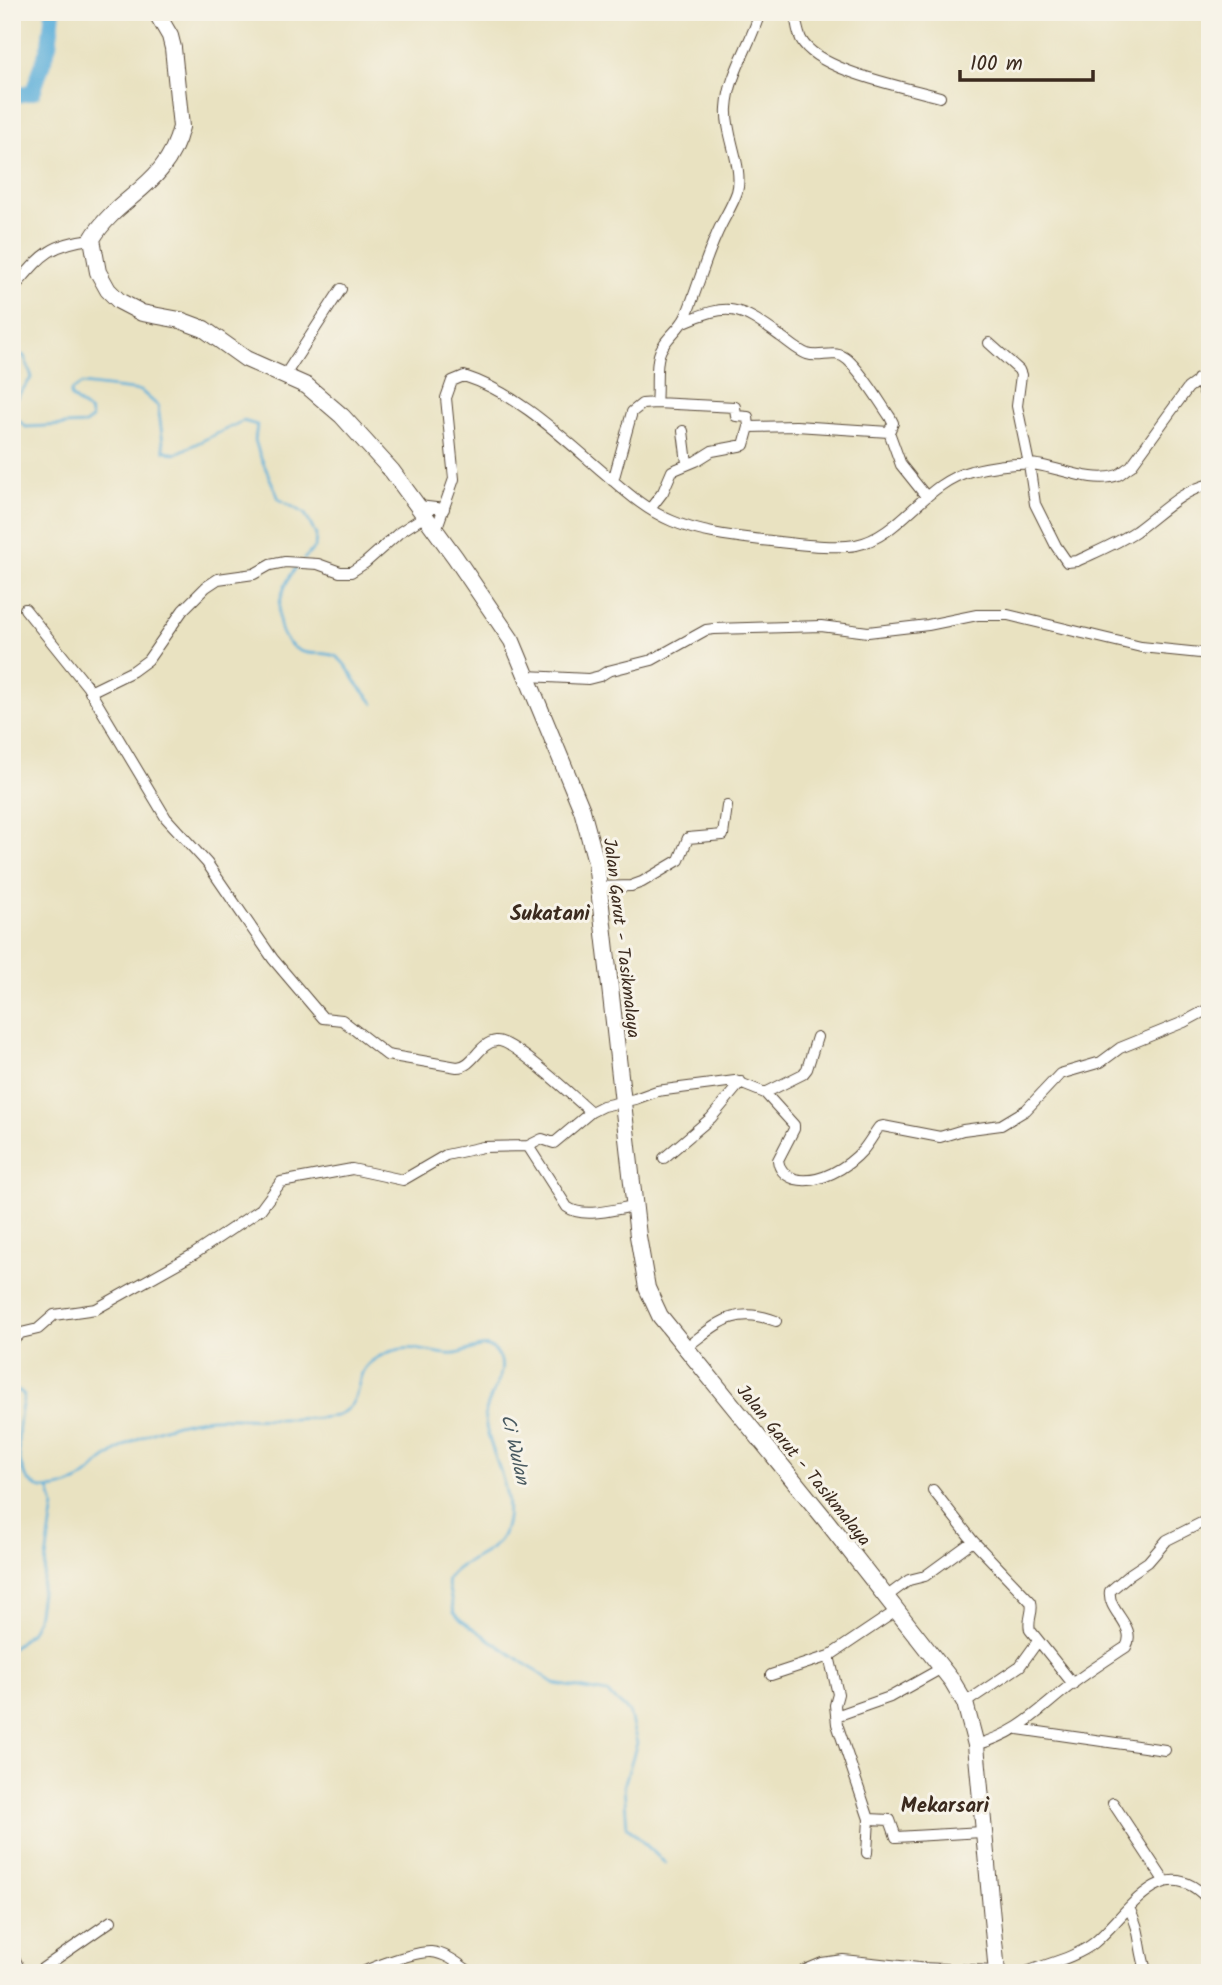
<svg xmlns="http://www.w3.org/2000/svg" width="1222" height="1985" font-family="Kalam,sans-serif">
<rect width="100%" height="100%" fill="#f7f3e8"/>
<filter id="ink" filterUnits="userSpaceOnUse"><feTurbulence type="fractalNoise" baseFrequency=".0143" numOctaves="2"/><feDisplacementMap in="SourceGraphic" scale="14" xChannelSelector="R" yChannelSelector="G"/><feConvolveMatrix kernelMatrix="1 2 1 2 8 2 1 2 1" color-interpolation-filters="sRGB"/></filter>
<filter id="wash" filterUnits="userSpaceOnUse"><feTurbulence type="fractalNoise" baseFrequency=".00686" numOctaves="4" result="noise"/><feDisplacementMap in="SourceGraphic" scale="28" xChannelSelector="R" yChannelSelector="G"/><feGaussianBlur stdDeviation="1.57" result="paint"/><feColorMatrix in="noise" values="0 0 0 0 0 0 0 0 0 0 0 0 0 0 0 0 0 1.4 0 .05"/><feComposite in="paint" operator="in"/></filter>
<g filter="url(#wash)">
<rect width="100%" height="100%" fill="#e9e2c1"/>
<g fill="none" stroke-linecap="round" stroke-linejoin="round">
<path stroke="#5fb0da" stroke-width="2.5" d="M12,351L24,356L32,377L14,401V416L26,427L85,424L92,419L90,412L71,397V391L82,384L141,391L158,406L164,450L175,454L243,421L257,425L255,440L259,453L279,499L305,514L316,535L315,547L304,559
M297,567C277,589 268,636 300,651C312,656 327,651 337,657C347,664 350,673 357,683C362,690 369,697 374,704
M12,1391H20L24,1395C15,1436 8,1512 76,1482C89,1477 95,1466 105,1459C132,1438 169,1423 203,1419C213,1417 225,1418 235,1418C268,1418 303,1421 336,1416C359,1405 355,1393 362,1373C367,1361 381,1355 392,1351C414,1343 433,1356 455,1354C466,1353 485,1340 495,1351C515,1371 483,1398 485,1420C490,1458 519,1494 503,1534C493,1557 459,1559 447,1580L454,1612L461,1620L555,1684L607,1693L629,1712L637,1743L624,1786L627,1827L665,1863
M12,1648L30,1633L37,1619L54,1506L49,1488"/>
<path stroke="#5fb0da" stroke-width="16" d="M12,96L33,92L49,45L53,12"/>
</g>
</g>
<g filter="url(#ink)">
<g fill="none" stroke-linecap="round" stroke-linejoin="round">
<g stroke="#554636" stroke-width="12">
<path id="minor" d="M795,12C796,21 797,31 801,39C817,71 905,87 940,97
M12,290C40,258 47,244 92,239
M682,323C730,302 738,306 780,336C789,342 797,350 807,354C821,359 835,348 848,360C864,375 877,398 890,417L893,423L889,432
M989,343L1019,370L1021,375L1017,406L1029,464L1035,504L1056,546L1067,562L1077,561C1096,552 1118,543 1136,531C1160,514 1180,491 1210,484
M285,375L341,289
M1198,379L1210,405
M656,403L735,407L736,416L748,417L749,427L796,426L889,432L901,465L925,495
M683,431L687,463
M613,481L632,412L642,404L656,403C658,388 655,370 659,355C663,339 679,331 686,316C697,290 704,262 716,236C722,221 732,207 737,192C744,167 725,135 727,108C729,73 751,45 760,12
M419,506L444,509
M650,509L663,492L672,471L696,461L712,451L744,445L749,427
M436,530L454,479L446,398L452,381L464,376C517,393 561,436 603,472C624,490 645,510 672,521C702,534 738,537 771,541C794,544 833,549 856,545C901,536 924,483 971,471C989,467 1010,463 1029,464C1055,465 1092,485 1118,475C1122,473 1127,468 1131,466L1188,388L1210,372
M25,609L87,686L166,818L207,863L273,959L323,1018L342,1020L387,1055L457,1067C473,1067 479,1043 496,1041C512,1038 575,1099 591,1112
M527,676L588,679L600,676L608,671L652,660L706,630L714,629L821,626L868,632L928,625L977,615H1008L1141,647L1210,654
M90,692L133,671L148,660L183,610L206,587L218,579L254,574L270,565L285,562L318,564L340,572H351L365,563L400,532L425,516
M599,887L631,886L642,882L679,860L688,838L723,835L727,806
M765,1093L803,1074L807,1069L817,1037
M528,1146L567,1207C583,1219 615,1209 634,1206
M664,1158L711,1118L741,1082
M12,1341L21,1333L38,1329L54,1315L96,1309L194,1254L261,1209L281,1182L352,1169L403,1180L446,1155L483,1147L528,1146L542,1139L554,1143L591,1112L603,1106L635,1099L657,1091L735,1081L765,1093L794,1125V1129L778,1160C779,1170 786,1176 795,1179C819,1185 848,1167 863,1150C869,1143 873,1135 879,1127L883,1126L940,1137L963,1130L1001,1125L1026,1110L1060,1074L1101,1062L1120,1048L1184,1022L1210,1008
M685,1348C718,1324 733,1305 776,1321
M933,1490L973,1541L1031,1602C1034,1612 1027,1619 1030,1630L1073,1684
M886,1597L909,1580L925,1576L973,1541
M829,1656L838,1694L835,1705L837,1724L869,1819L890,1820L896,1837L982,1832
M771,1675L829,1656L896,1611
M965,1703L1020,1666L1038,1641
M836,1716L890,1697L942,1668
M1018,1729L1165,1750
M976,1745C1021,1732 1036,1712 1072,1684C1089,1671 1108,1659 1126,1647C1138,1626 1107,1612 1110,1591L1130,1574L1148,1562L1167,1540L1203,1522L1210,1521
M1113,1803L1165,1882
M867,1853L869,1819
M1129,1908C1142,1932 1138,1948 1147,1973
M12,1953L21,1973
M36,1973L111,1921
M361,1973C375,1966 417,1951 431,1952C446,1953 459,1964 471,1973
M798,1973L822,1963L843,1960L919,1968L997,1971
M1024,1973C1046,1964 1075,1958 1094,1943C1128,1915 1163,1846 1210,1902"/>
</g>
<g stroke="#554636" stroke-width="18">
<path id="primary" d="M156,12L170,36L173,48L181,127C167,187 118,195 92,239L98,272L108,290L119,301L142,313L180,320L204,329L246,359L307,386L342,416L392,471L455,557L512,641L582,810L596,862L638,1236L647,1288L660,1316L825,1519L952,1681L965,1703L976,1745L997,1973"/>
</g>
<use href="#minor" stroke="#fff" stroke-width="10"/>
<use href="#primary" stroke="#fff" stroke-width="16"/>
</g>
</g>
<g text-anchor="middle" stroke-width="6" stroke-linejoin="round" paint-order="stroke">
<g font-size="18" fill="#3b2a1e" stroke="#f7f3e8">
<text transform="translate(622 938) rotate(83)" y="6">Jalan Garut - Tasikmalaya</text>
<text transform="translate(804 1465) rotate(51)" y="6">Jalan Garut - Tasikmalaya</text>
</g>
<g font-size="19" font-style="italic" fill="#485960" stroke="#f7f3e8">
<text transform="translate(516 1449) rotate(77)" y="7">Ci Wulan</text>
</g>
<g font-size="21" font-weight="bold" fill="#3b2a1e" stroke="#f7f3e8">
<text x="550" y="920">Sukatani</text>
<text x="945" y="1812">Mekarsari</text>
</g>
</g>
<rect width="1222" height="1985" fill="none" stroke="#f7f3e8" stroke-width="42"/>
<path d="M960 70v10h133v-10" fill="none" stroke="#3b2a1e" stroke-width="3.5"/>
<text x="970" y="70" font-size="21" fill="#3b2a1e" stroke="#f7f3e8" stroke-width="5" paint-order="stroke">100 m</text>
</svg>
